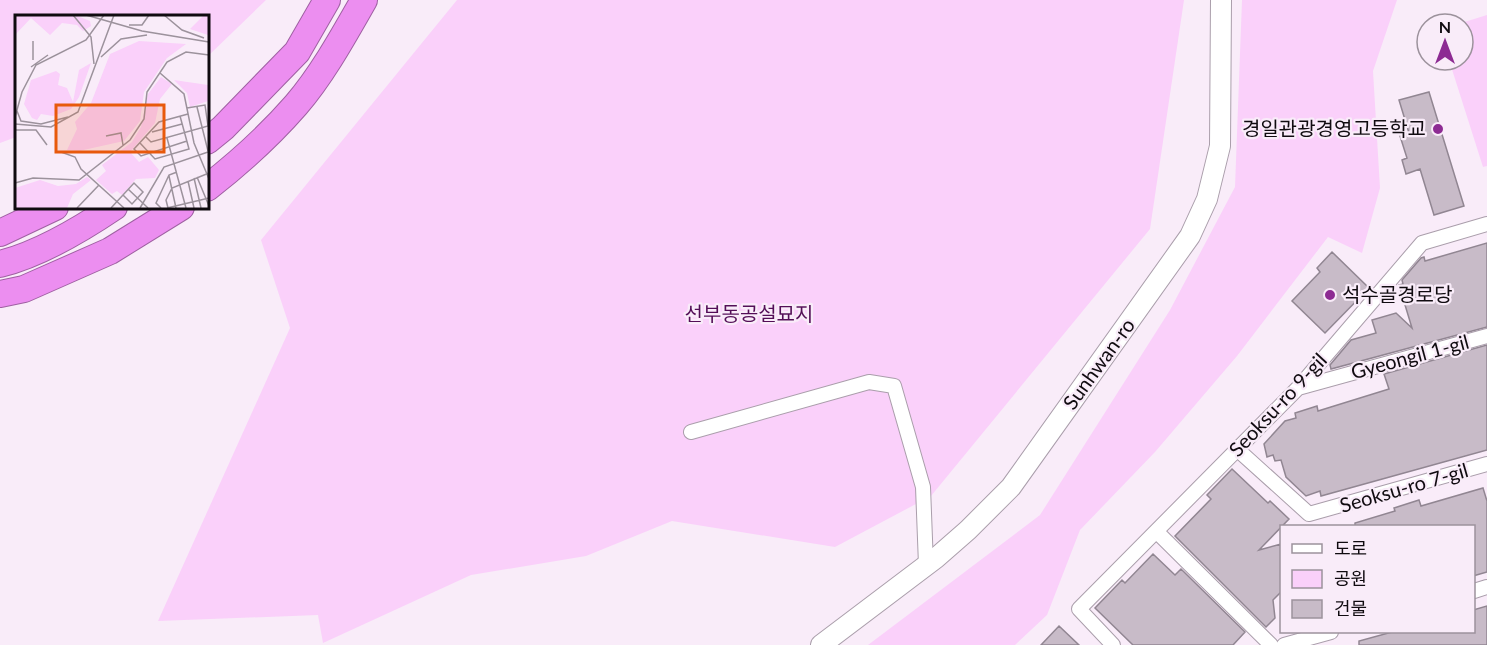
<svg xmlns="http://www.w3.org/2000/svg" width="1487" height="645" font-family="Lato,'Noto Sans KR',sans-serif">
<rect width="100%" height="100%" fill="#f9ecf9"/>
<path fill="#fad0fa" d="M0,0H266L207,57V16H16V137L0,143Z
M457,0H1184L1150,229L931,496L835,547L672,521L586,556L471,575L323,643L318,615L158,621L290,328L261,240Z
M1242,0H1397L1373,71L1380,188L1362,253L1328,237L1237,356L1155,452L1080,530L1047,615L1015,645H868L1040,515L1170,310L1235,187Z
M1487,15V166L1483,167L1449,60H1463V24H1458Z"/>
<path fill="#c8bbc8" stroke="#918692" stroke-width="1.5" d="M1429,92L1464,206L1434,215L1420,169L1406,174L1402,160L1407,158L1400,136L1409,133L1399,100Z
M1487,243V327L1331,369L1330,365L1351,340L1376,333L1372,320L1396,313L1412,328L1399,285L1403,284L1402,280L1421,258L1424,257L1425,261Z
M1332,252L1369,288L1325,333L1292,301L1320,272L1317,268Z
M1487,345V450L1321,496L1320,491L1306,496L1286,477L1281,460L1275,461L1273,455L1267,457L1264,444L1285,421L1296,418L1295,413L1317,406L1318,411L1389,389L1384,374Z
M1232,469L1268,503L1270,501L1289,519L1259,550L1281,544V592L1273,600L1275,618L1266,627L1175,536L1211,499L1207,495Z
M1483,488L1487,501V572L1473,576V526H1355V523L1395,511L1394,508L1419,500L1421,506Z
M1153,554L1175,575L1181,569L1245,632L1233,645H1133L1095,608L1122,580L1125,583Z
M1487,606V645H1359V641L1392,632H1473V610Z
M1059,626L1079,645H1041Z"/>
<g fill="none" stroke-linecap="round" stroke-linejoin="round">
<g stroke="#aa9eab" stroke-width="16">
<path id="street" d="M1298,388L1487,336
M691,432L869,382L894,386L923,487L926,565
M1238,450L1309,514L1487,464
M1157,532L1271,645
M1474,591L1487,587
M1113,645L1079,609L1298,388L1422,243L1487,224
M1284,645L1331,632"/>
</g>
<g stroke="#aa9eab" stroke-width="22">
<path id="secondary" d="M821,645L936,558L968,530L1011,487L1190,236L1207,199L1220,146L1221,0"/>
</g>
<g stroke="#9f60a2" stroke-width="28">
<path id="highway" d="M207,141L223,128L297,52L327,0
M207,188C239,163 269,136 296,105C322,75 344,35 364,0
M0,233L55,207
M0,264C40,254 80,230 114,207
M0,294L24,289L110,251L181,207"/>
</g>
<use href="#street" stroke="#fff" stroke-width="14"/>
<use href="#secondary" stroke="#fff" stroke-width="20"/>
<use href="#highway" stroke="#ec8ef0" stroke-width="26"/>
</g>
<g fill="#8d2b93" stroke="#f9ecf9" stroke-width="2">
<circle cx="1438" cy="129" r="6"/>
<circle cx="1330" cy="295" r="6"/>
</g>
<g text-anchor="middle" stroke-width="4.5" stroke-linejoin="round" paint-order="stroke">
<g font-size="20" fill="#100b10" stroke="#f9ecf9" text-anchor="end">
<text x="1426" y="136">경일관광경영고등학교</text>
<text x="1342" y="302" text-anchor="start">석수골경로당</text>
</g>
<g font-size="20" fill="#530e57" stroke="#f9ecf9">
<text x="749" y="321">선부동공설묘지</text>
</g>
<g font-size="20" fill="#100b10" stroke="#f9ecf9">
<text transform="translate(1410 357) rotate(-15)" y="7">Gyeongil 1-gil</text>
<text transform="translate(1099 364) rotate(-54)" y="7">Sunhwan-ro</text>
<text transform="translate(1278 405) rotate(-47)" y="7">Seoksu-ro 9-gil</text>
<text transform="translate(1404 488) rotate(-16)" y="7">Seoksu-ro 7-gil</text>
</g>
</g>
<g transform="translate(15 15)">
<rect width="194" height="194" fill="#f9ecf9"/>
<path d="M0,0H60L75,6L76,11L68,16L62,10L47,8L35,20L16,3L0,20ZM189,0H193V20L175,14ZM124,26L171,29L152,43L129,77L125,106L109,126L64,136L52,135L62,114L60,107L76,88L95,39ZM76,48L64,82L56,94L38,101L26,99L22,105L17,103L9,89L16,65L41,56L45,59L43,70L52,73L58,87L64,55ZM146,62L157,69L145,84L140,108L115,137L124,147L133,142L144,155L140,163L121,164L107,180L102,176L97,179L81,165L91,156L87,150L117,127L126,112L133,79ZM159,65L193,70V86L175,92L172,78ZM72,162L76,165L58,179L52,193H0V173L25,165L43,171L61,169Z" fill="#fad0fa"/>
<path fill="none" stroke="#9c929c" stroke-width="1.5" d="M58,0L76,22L79,49M71,0L127,16L194,27M149,0L167,15L189,23M114,10H127L134,0M86,42L106,24L132,20M18,45V26M16,52L33,40M145,58L169,79L179,128L194,164M182,92L193,136M2,96L6,106L26,109L53,102M0,102L7,77L21,50L71,25L89,0M0,109L36,112L63,97L99,0M0,115H21L32,130M137,117L167,109M91,121L106,118L108,130M131,122L136,127L193,111L190,90L172,93M152,123L171,193M172,126L126,141L119,134L144,107L173,99M125,128L140,144L174,134L165,101M46,137L60,142L66,154L109,193M154,161L161,193M182,162L194,191M179,163L186,193M173,166L179,193M0,168L18,163L64,165L115,125L129,104L132,77L152,47L171,37L194,40M113,174L133,193M62,193L84,170M96,193L119,168L128,177L117,189L108,180M125,193L149,152L193,137M146,193L141,188L154,160L162,157M152,193L194,183M153,193L151,185L157,173L194,158"/>
<path fill="#e8590c" fill-opacity="0.15" stroke="#e8590c" stroke-width="3" d="M41,90H149V137H41Z"/>
<rect width="194" height="194" fill="none" stroke="#100b10" stroke-width="3"/>
</g>
<rect x="1280" y="525" width="195" height="108" fill="#f9ecf9" stroke="#9c929c" stroke-width="1.5"/>
<rect x="1292" y="544" width="30" height="9" fill="#ffffff" stroke="#9c929c" stroke-width="1.5"/>
<text x="1334" y="555" font-size="18" fill="#100b10">도로</text>
<rect x="1292" y="570" width="30" height="18" fill="#fad0fa" stroke="#9c929c" stroke-width="1.5"/>
<text x="1334" y="585" font-size="18" fill="#100b10">공원</text>
<rect x="1292" y="600" width="30" height="18" fill="#c8bbc8" stroke="#9c929c" stroke-width="1.5"/>
<text x="1334" y="615" font-size="18" fill="#100b10">건물</text>
<g transform="translate(1445 42)"><circle r="28" fill="#f9ecf9" stroke="#9c929c" stroke-width="1.5"/>
<path d="M0-4.5L10 22L0 15L-10 22Z" fill="#8d2b93"/>
<text y="-9" font-size="16" font-weight="bold" text-anchor="middle" fill="#100b10">N</text>
</g>
</svg>
